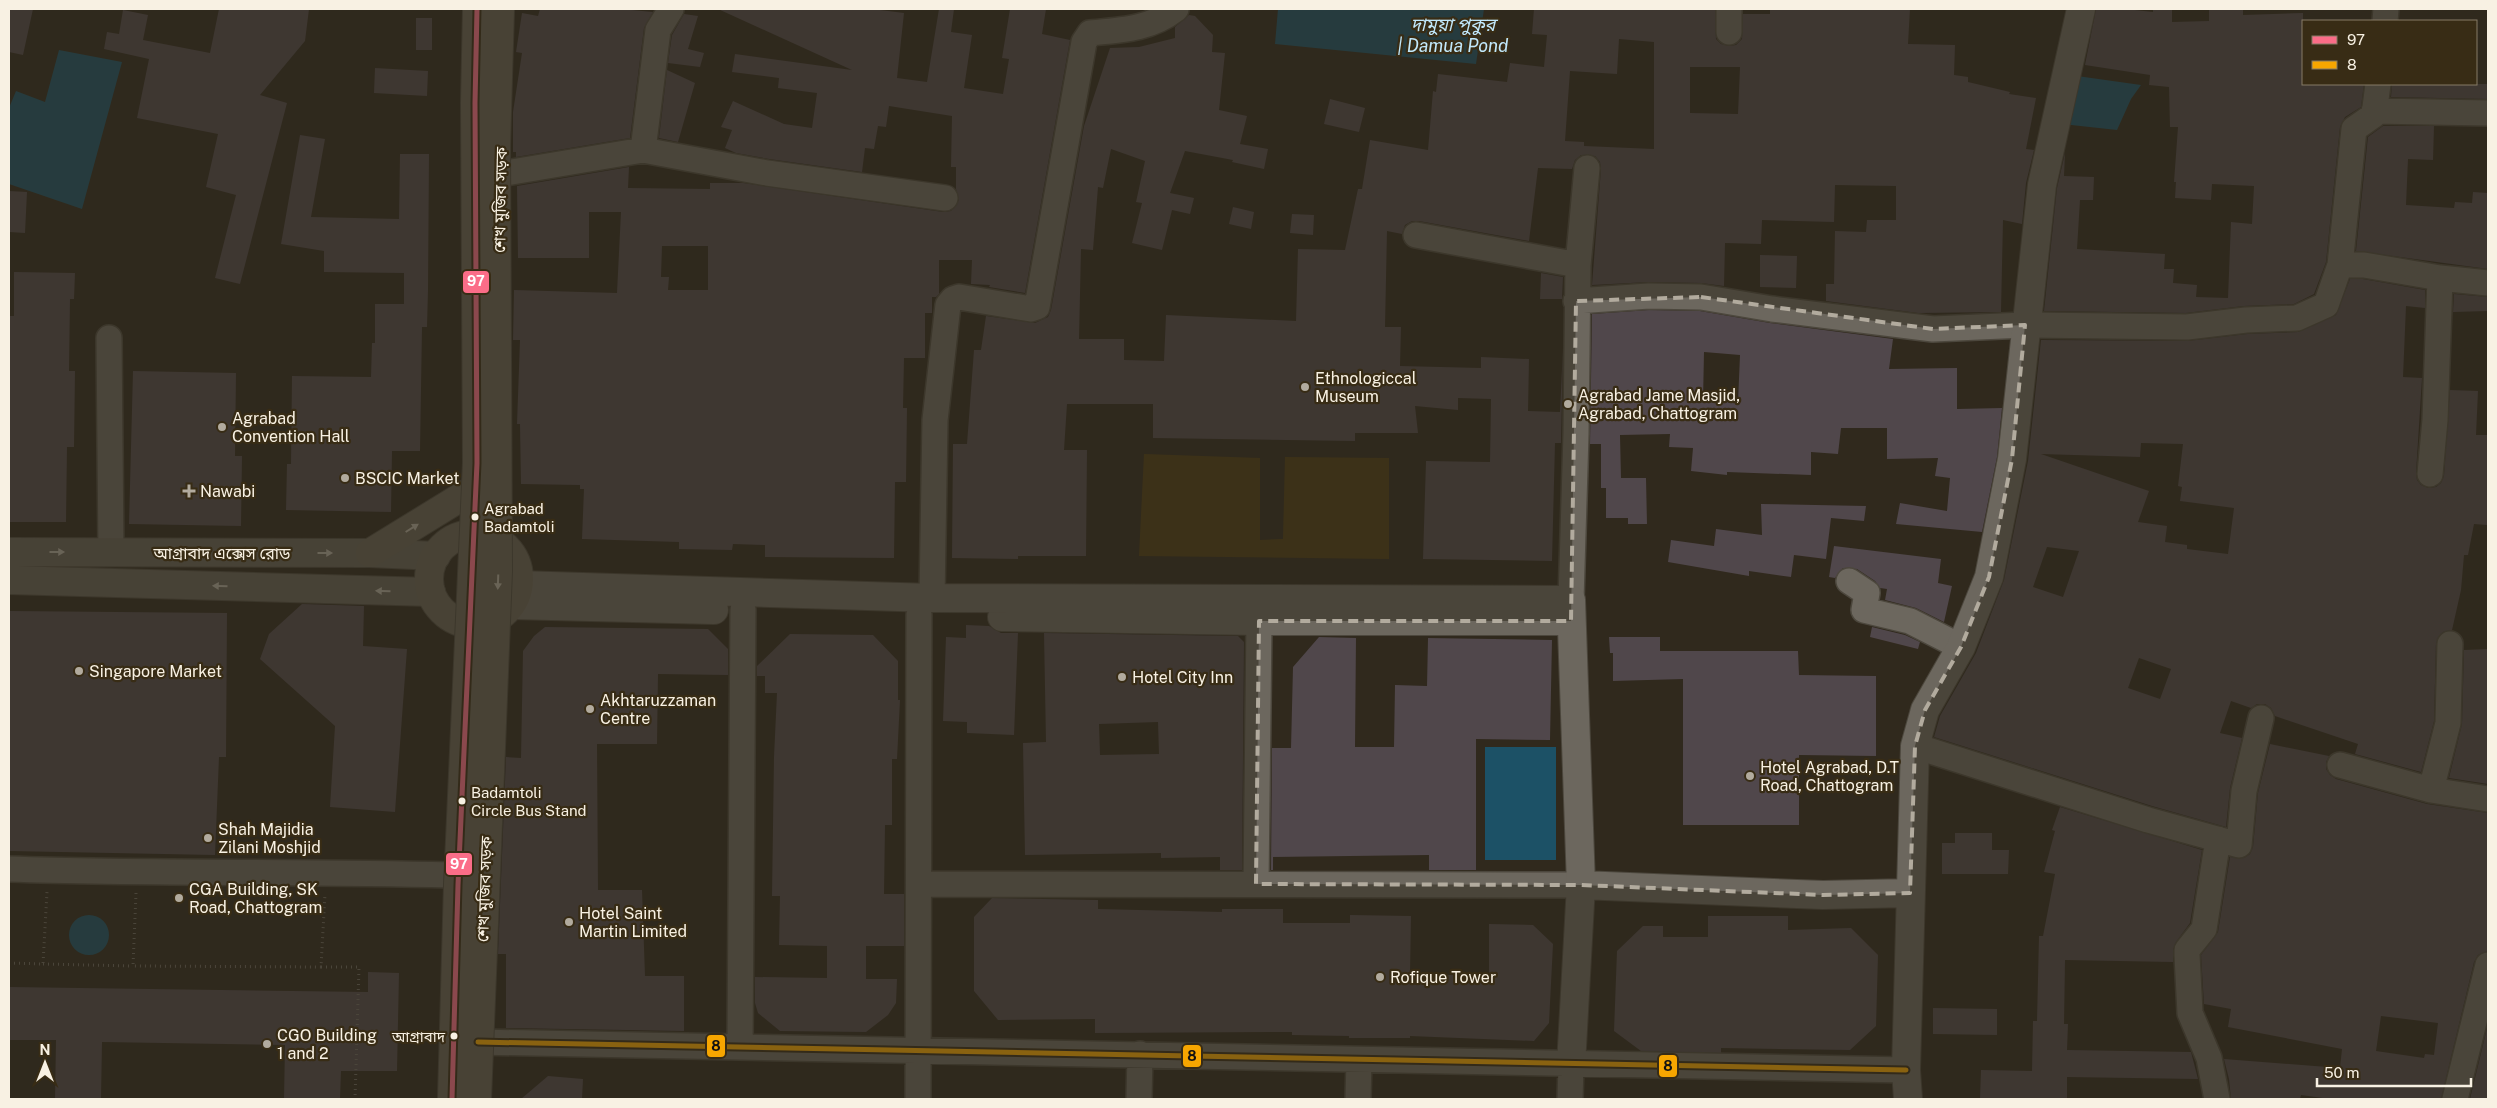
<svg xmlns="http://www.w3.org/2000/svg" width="2497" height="1108" font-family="'Public Sans','Noto Sans Bengali',sans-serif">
<rect width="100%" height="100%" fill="#30291d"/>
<path fill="#4d3b13" d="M1144,454L1260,458V540L1283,539L1285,457L1389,458V559L1139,556Z"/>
<path fill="#1c5166" d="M1278,9H1484L1476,64L1275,44Z
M59,50L122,62L82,209L9,184V108L16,91L45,102Z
M2070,75L2141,85L2131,99L2117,130L2053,123Z
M1485,747H1556V860H1485Z
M69 935a20 20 0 1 1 40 0a20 20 0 1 1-40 0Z"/>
<path fill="#50474b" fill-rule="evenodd" d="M9,9H33L23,55L9,52Z
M219,9H309L305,41L260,95L287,103L240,284L215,278L236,195L206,187L218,134L137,118L149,59L104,49L107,32L119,34L123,10L148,15L143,40L210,53Z
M540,9H621L653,12L644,28L630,138L516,157V152H513V112L522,53L516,52L522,13L538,16Z
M718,9H872L904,13L897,78L927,82L939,9H954L951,32L972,35L964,88L1003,94L1009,59L1002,58L1010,9H1046L1042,34L1070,40L1025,293L989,287L990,285L971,284L972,260H939V294L936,297H932V313H925V358H904L903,408H907L906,482H895L894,558L765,557V545L733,544L732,550L679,549V542L582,539L584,489H580V485L521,484L520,424H517L520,340H513L514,290L617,293L621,212H589V258H518L517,186L629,167L628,188L710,189V183H743L943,212L951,211L959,200L956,189V167H951L952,116L889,106L886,127L878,126L874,149L865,148L862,172L769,159L736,153L725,148L732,130L721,127L733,101L784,124L812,128L817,93L778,88L779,78L732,72L735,54L852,70ZM662,246H708V290H668L669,277H661Z
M1534,9H1715L1716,39L1721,44L1729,46L1736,45L1742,39L1743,14H1770V9H1910L1908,44L1955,45L1954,75L1968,77V82L2010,92L2009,94L2036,98L2026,149L2034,150L2026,183L2022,224L2003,220L2001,312L1918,313L1826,301V284H1834L1835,231L1866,232L1867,220H1896V186L1835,185L1834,222L1762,220L1761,244L1725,243L1724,286L1701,283L1649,282L1592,285L1601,169L1600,162L1595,156L1581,155L1575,160L1572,169L1538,168L1529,241L1419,221H1412L1405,225L1402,234L1387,231L1385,327H1401L1400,366L1481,368V357L1529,359L1528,411L1560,412L1563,347L1561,443H1555L1552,561L1423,559L1426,461L1490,462L1491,399L1458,398V410L1415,406L1418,433H1355V441L1153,438V404H1067L1064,450H1087L1086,556H1018V559L952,558L953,444H967L974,350H981L986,316L1035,323L1048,317L1051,310L1084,126L1110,48L1139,47L1175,38V27L1189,15L1195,16L1213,35L1212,52L1225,53L1219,110L1247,116L1240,144L1268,149L1264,169L1232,162L1233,160L1185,151L1170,193L1194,198L1190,214L1172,210L1162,250L1132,243L1142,203L1136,202L1145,161L1111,149L1103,188L1098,187L1093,250L1081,249L1079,339H1124V360L1164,361L1166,315L1296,321L1298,249L1345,250L1358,189H1362L1370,140L1428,150L1433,91L1436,92L1438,74L1507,82L1510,63L1544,67L1547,35L1532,34ZM1619,39L1654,42V149L1584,146V142L1565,141L1570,71L1617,74ZM1690,67H1740L1738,114L1690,113Z
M2096,9H2126L2153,12V9H2172V22L2209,21V9H2243V15L2303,13V84H2364L2361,107L2345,117L2340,127L2326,262L2314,294L2294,304L2244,306L2186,313L2044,311L2057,188L2065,153L2064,176L2094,177L2093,200H2080L2077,249L2165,254L2164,269H2174L2173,283L2197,285L2196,297L2228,298L2231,222L2252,224L2254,186L2212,184L2211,200L2175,198L2176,182H2174L2178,127H2170L2169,87L2149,85L2150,75L2085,65Z
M684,14L698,16L688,49L704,53L700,67L668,63L672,35Z
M416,18H432V50H416Z
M375,68L428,71L427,96L374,93Z
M667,70L695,83L678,142L659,138Z
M2392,84H2488V99L2391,97Z
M1330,99L1365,108L1359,132L1324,124Z
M2383,126H2434L2433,160L2408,159L2406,205L2454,208L2455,202L2472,203L2473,192L2488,193V269L2356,251L2368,137Z
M300,135L325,139L311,217L399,219L400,154H429L428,290L427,327H422L420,451H392L391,512L286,510L287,464H291L292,376L371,377L372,343H375V304H404V273L324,272V251L281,244Z
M9,191L27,192L25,233L9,232Z
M1233,207L1254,212L1251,229L1229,224Z
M1292,214L1314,215L1313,235L1290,233Z
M1760,255L1797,256L1796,288L1760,287Z
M14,272L75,273L74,299H70L69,371H75L74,447H67L66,522H9V316H14Z
M1541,273L1563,277L1562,299H1540Z
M2350,279H2363L2425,290V308L2406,306L2403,377L2422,378L2416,473L2417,480L2421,485L2428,488L2436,487L2441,483L2444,476L2450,390L2478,391L2476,435H2488L2487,525L2474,524L2468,555H2464L2461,590L2452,630L2443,632L2436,643L2434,721L2421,772L2355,754L2358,744L2275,716L2271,708L2265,704H2257L2251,708L2231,701L2220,733L2242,738L2230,788L2226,827L2152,806L1934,737L1940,716L1976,653L2004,580L2028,461L2041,340L2187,341L2247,334L2298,332L2336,315ZM2141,443L2183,444L2178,486L2182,487L2180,501L2234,508L2228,554L2187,549V545L2165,542L2167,526L2138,522L2149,491L2041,454L2140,457ZM2047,547L2079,551L2063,597L2033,587ZM2139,658L2171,669L2160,699L2128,688Z
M2454,294L2488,297V311L2453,312Z
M1649,310L1700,311L1770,323L1893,339L1889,369L1957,368V409L2002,408L1997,457L1982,532L1896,524L1900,503L1947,511L1950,478L1935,476L1938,458L1887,459V428H1841L1838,454L1811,452V475L1727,472V475L1691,471L1693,448L1669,447L1670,434L1620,435L1621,478H1646L1647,524H1628V518H1606V488H1601V444H1590L1592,314ZM1704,352L1740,355L1738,402H1703Z
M133,371L236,373L235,456H242L241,526L129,524Z
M1761,504L1866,506L1864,521L1831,518L1826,559L1794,555L1791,577L1749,571V576L1668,562L1671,540L1714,546L1716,529L1762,535Z
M1834,546L1941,559L1938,583L1952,586L1944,622L1916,608L1885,600L1887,589L1880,588L1875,581L1857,569L1843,568L1835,578L1829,577Z
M302,604L364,606L363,646L407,649L395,812L330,807L335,726L260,659L269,634Z
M9,611L227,613L226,757H219L215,855L9,851Z
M966,625L989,626L1001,633H1018L1014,735L967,733V722L943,721L946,637L966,638Z
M545,627L708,629L728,649V675L658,674L657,744H597L598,890H642L645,976H684V1031L506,1028V954H498L506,757L521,758L523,651L534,636Z
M1872,627L1905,635L1920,642L1918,649L1870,637Z
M1044,633L1238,636L1244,642L1242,870H1220V857L1161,858V853L1025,855L1023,743L1046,742ZM1158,722L1159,754L1100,755L1099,724Z
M790,634L873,635L898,661V700H900L897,759H892V825H885L884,894H904V946H866V979H897L896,1003L888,1015L866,1032L780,1031L758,1013L755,1003V977L827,978V946L779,945L780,896H772L774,757L777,693H765V676H757V666Z
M1319,637L1356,638L1355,747H1394L1395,685L1427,686L1428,638L1552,640L1550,740L1476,739V870H1429V855L1273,857V870H1271L1272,748H1291L1293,667Z
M1609,637H1660V651H1798L1799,675L1876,676V756L1799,755V825H1683V679L1613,681V653H1610Z
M2488,649V784L2449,778L2462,724L2464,650Z
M2270,744L2329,756L2326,762V769L2330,775L2336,779L2427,804L2488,813V951L2478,955L2474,962L2441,1099H2330L2301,1095L2300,1099H2231L2229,1079L2224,1059L2340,1068L2342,1049L2228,1027L2231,1009L2204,1004L2201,955L2218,932L2230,857L2244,858L2250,854L2253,847L2258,793ZM2381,1016L2438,1023L2434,1055L2425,1054L2424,1058L2376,1051Z
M2060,807L2202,850L2190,923L2176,942L2173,950V962L2065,960L2064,1024H2068L2067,1050L2191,1052L2198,1079L2067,1077V1099H1980L1981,1070L2032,1071L2033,1021H2037L2039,936H2043L2055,874L2044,872L2055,831L2052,830Z
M1955,833H1992V850H2009L2008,874H1942V843H1955Z
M992,898L1098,900V909L1222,912V909H1283V923H1350V915L1411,916L1410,974L1489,976V924L1533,925L1553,944L1549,1023L1534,1041L1410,1036V1038H1349V1036L1292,1035V1032L1095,1033V1019L998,1020L974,991V917Z
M1708,916H1788V930L1851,928L1878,955L1876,1026L1850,1050L1721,1048V1053L1641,1051L1614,1031L1617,951L1643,926H1663V937H1708Z
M368,972L399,973L397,1071H341L340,1099H284L285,1045L102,1042L101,1099H55L56,1040H9V987L368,992Z
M1933,1008L1997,1009V1035L1933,1034Z
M2488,1024V1099H2470Z
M548,1076L583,1079L582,1099H521Z"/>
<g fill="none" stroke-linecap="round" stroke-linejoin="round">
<g stroke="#4c473d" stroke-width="28">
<path id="minor" d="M1729,9V32
M2385,21L2386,9
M2374,111L2488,113
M643,150L658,30L671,9
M500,174L643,150L767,173L945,198
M1416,235L1578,265
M2340,265L2354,129L2374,115L2378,84
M1576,301L1649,296L1701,297L1772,309L1933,329L2025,325L2187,327L2246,320L2297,318L2326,305L2340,265H2364L2440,278L2488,283
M109,338L111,553
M2430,474L2435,420L2440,278
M1849,581L1867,593L1864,610L1910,621L1961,647
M932,598L935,420L948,305L953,299L959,297L1031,309L1037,307L1084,42L1090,33C1123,30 1150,29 1176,9
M1571,600L1576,434L1578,265L1587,168
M1915,746L2148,820L2239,845L2244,791L2261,718
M2340,765L2431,790L2488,799
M2431,790L2448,723L2450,644
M9,869C156,874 302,871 449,875
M920,884L1581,885
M1256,884L1259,621
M478,1042C954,1049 1430,1063 1906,1070
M740,1046L743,610
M918,1099L919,615
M1139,1099L1140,1054
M1358,1099L1359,1060
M1570,1099L1571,1065
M2217,1099L2209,1058L2190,1013L2187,955V950L2204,929L2218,839
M2455,1099L2488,965"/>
</g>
<g stroke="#4c473d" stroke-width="30">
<path id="tertiary" d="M519,585L932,598L1571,600L1581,885L1571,1065
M511,605L714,610
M1002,617L1259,621H1571
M1581,885L1823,895L1910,893
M1908,1099L1906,1070L1915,746L1925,710L1961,647L1989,577L2012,459L2042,185L2081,9"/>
</g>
<g stroke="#4c473d" stroke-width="30">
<path id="secondary" d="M9,552L370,553L436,556
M9,580L431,592"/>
</g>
<g stroke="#4c473d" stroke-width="30">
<path id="trunk" d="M429 579a45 45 0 1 1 90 0a45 45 0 1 1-90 0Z
M370,553L466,494"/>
</g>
<path stroke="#6c665e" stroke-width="3" stroke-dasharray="1 4" stroke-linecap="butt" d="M136,893L133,966L321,967L325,894
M9,963L43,964L47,892
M43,964L133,966
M321,967H359L355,1099"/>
<use href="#minor" stroke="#6c675e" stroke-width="25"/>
<use href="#tertiary" stroke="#6c675e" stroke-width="28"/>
<use href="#secondary" stroke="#655f54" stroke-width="28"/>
<use href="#trunk" stroke="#676153" stroke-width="28"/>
<g stroke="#4c473d" stroke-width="30" stroke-linecap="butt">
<path id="trunk-bridge" d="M452,1099L458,885L477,463L475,103L477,9
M477,1099L498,571L496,145L500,9"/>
</g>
<use href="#trunk-bridge" stroke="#676153" stroke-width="28"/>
<g stroke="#382c15" stroke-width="9">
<path id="bus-1" d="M452,1099L458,885L477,463L475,103L477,9"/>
</g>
<g stroke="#382c15" stroke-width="9">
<path id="bus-2" d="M478,1042C954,1049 1430,1063 1906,1070"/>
</g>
<use href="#bus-1" stroke="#fb6d88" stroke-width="5"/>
<use href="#bus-2" stroke="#f7a600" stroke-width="5"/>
</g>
<defs><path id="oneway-solid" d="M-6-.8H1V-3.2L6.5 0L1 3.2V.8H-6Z" transform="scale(1.25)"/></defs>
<g fill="#b0a99b">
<use href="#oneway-solid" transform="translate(412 528) rotate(-32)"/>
<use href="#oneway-solid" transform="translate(498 582) rotate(92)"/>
</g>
<g fill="#aea89c">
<use href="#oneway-solid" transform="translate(57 552)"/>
<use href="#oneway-solid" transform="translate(325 553)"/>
<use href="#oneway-solid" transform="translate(220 586) rotate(-178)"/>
<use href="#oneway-solid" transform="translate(383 591) rotate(-178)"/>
</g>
<path d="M0 0H2497V1108H0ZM1701,297L1933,329L2025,325L2012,459L1989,577L1961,647L1925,710L1915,746L1910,893L1823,895L1581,885L1256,884L1259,621H1571L1576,301Z" fill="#30291d" fill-opacity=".55" fill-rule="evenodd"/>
<path fill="none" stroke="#b2ab9e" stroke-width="4" stroke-dasharray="10 6" stroke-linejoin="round" d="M1701,297L1933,329L2025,325L2012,459L1989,577L1961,647L1925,710L1915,746L1910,893L1823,895L1581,885L1256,884L1259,621H1571L1576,301Z"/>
<g fill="#b2ab9e" stroke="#382c15" stroke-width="2">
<circle cx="1305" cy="387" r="5"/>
<circle cx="1568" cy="404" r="5"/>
<circle cx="222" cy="427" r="5"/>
<circle cx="345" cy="478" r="5"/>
<path d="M186.5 483.5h5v5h5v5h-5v5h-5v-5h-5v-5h5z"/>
<circle cx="79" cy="671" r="5"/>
<circle cx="1122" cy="677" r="5"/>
<circle cx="590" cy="709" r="5"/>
<circle cx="1750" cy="776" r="5"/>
<circle cx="208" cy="838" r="5"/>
<circle cx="179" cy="898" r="5"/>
<circle cx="569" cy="922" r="5"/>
<circle cx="1380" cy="977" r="5"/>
<circle cx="267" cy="1044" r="5"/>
</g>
<g fill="#f8f1e3" stroke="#382c15" stroke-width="2">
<circle cx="475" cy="517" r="4.5"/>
<circle cx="462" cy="801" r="4.5"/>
<circle cx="454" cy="1036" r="4.5"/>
</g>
<g text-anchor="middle" stroke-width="4.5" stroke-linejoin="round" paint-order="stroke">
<g font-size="15" fill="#f8f1e3" stroke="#382c15" text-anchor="start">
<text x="484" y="514">Agrabad<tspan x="484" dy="18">Badamtoli</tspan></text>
<text x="471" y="798">Badamtoli<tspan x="471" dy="18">Circle Bus Stand</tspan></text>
<text x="445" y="1042" text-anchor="end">আগ্রাবাদ</text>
</g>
<g font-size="16" fill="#f8f1e3" stroke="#382c15">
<text transform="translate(500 200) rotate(-89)" y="6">শেখ মুজিব সড়ক</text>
<text x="222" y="559">আগ্রাবাদ এক্সেস রোড</text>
<text transform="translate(484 889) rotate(-88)" y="6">শেখ মুজিব সড়ক</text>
</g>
<g font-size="16" fill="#f8f1e3" stroke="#382c15" text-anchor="start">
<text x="1315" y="384">Ethnologiccal<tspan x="1315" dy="18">Museum</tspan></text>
<text x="1578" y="401">Agrabad Jame Masjid,<tspan x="1578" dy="18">Agrabad, Chattogram</tspan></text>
<text x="232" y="424">Agrabad<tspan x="232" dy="18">Convention Hall</tspan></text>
<text x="355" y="484">BSCIC Market</text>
<text x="200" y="497">Nawabi</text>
<text x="89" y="677">Singapore Market</text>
<text x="1132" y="683">Hotel City Inn</text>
<text x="600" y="706">Akhtaruzzaman<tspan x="600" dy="18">Centre</tspan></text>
<text x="1760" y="773">Hotel Agrabad, D.T<tspan x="1760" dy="18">Road, Chattogram</tspan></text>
<text x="218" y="835">Shah Majidia<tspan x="218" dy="18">Zilani Moshjid</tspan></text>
<text x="189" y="895">CGA Building, SK<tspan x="189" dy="18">Road, Chattogram</tspan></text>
<text x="579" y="919">Hotel Saint<tspan x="579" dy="18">Martin Limited</tspan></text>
<text x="1390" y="983">Rofique Tower</text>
<text x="277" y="1041">CGO Building<tspan x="277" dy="18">1 and 2</tspan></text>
</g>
<g font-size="18" font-style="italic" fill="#c1e8fb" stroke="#382c15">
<text x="1453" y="31">দামুয়া পুকুর<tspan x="1453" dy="21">| Damua Pond</tspan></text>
</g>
</g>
<g stroke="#382c15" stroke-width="2">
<rect x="462" y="270" width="28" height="24" rx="5" fill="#fb6d88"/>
<rect x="445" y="852" width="28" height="24" rx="5" fill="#fb6d88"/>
<rect x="706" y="1034" width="20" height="24" rx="5" fill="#f7a600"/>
<rect x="1182" y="1044" width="20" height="24" rx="5" fill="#f7a600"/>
<rect x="1658" y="1054" width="20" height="24" rx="5" fill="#f7a600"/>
</g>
<g font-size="14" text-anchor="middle" font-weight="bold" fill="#fff">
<text x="476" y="286">97</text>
<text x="459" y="869">97</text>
</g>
<g font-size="14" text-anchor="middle" font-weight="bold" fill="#111">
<text x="716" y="1051">8</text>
<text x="1192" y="1061">8</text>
<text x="1668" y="1071">8</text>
</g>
<rect width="2497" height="1108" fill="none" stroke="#f8f1e3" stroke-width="20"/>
<rect x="2302" y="20" width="175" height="65" fill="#382c15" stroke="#857b67"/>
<rect x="2312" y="36" width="25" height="8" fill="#fb6d88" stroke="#857b67"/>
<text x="2347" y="45" font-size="15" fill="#f8f1e3">97</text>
<rect x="2312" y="61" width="25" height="8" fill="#f7a600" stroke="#857b67"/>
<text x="2347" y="70" font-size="15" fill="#f8f1e3">8</text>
<g transform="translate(45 1063)" stroke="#382c15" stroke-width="4" paint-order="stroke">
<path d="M0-4L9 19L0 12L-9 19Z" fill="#f8f1e3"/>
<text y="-8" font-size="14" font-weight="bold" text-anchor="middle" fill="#f8f1e3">N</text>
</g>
<path d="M2317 1078v8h154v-8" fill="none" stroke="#f8f1e3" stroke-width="2.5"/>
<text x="2324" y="1078" font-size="15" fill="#f8f1e3" stroke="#382c15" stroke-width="4" paint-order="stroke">50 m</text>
</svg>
